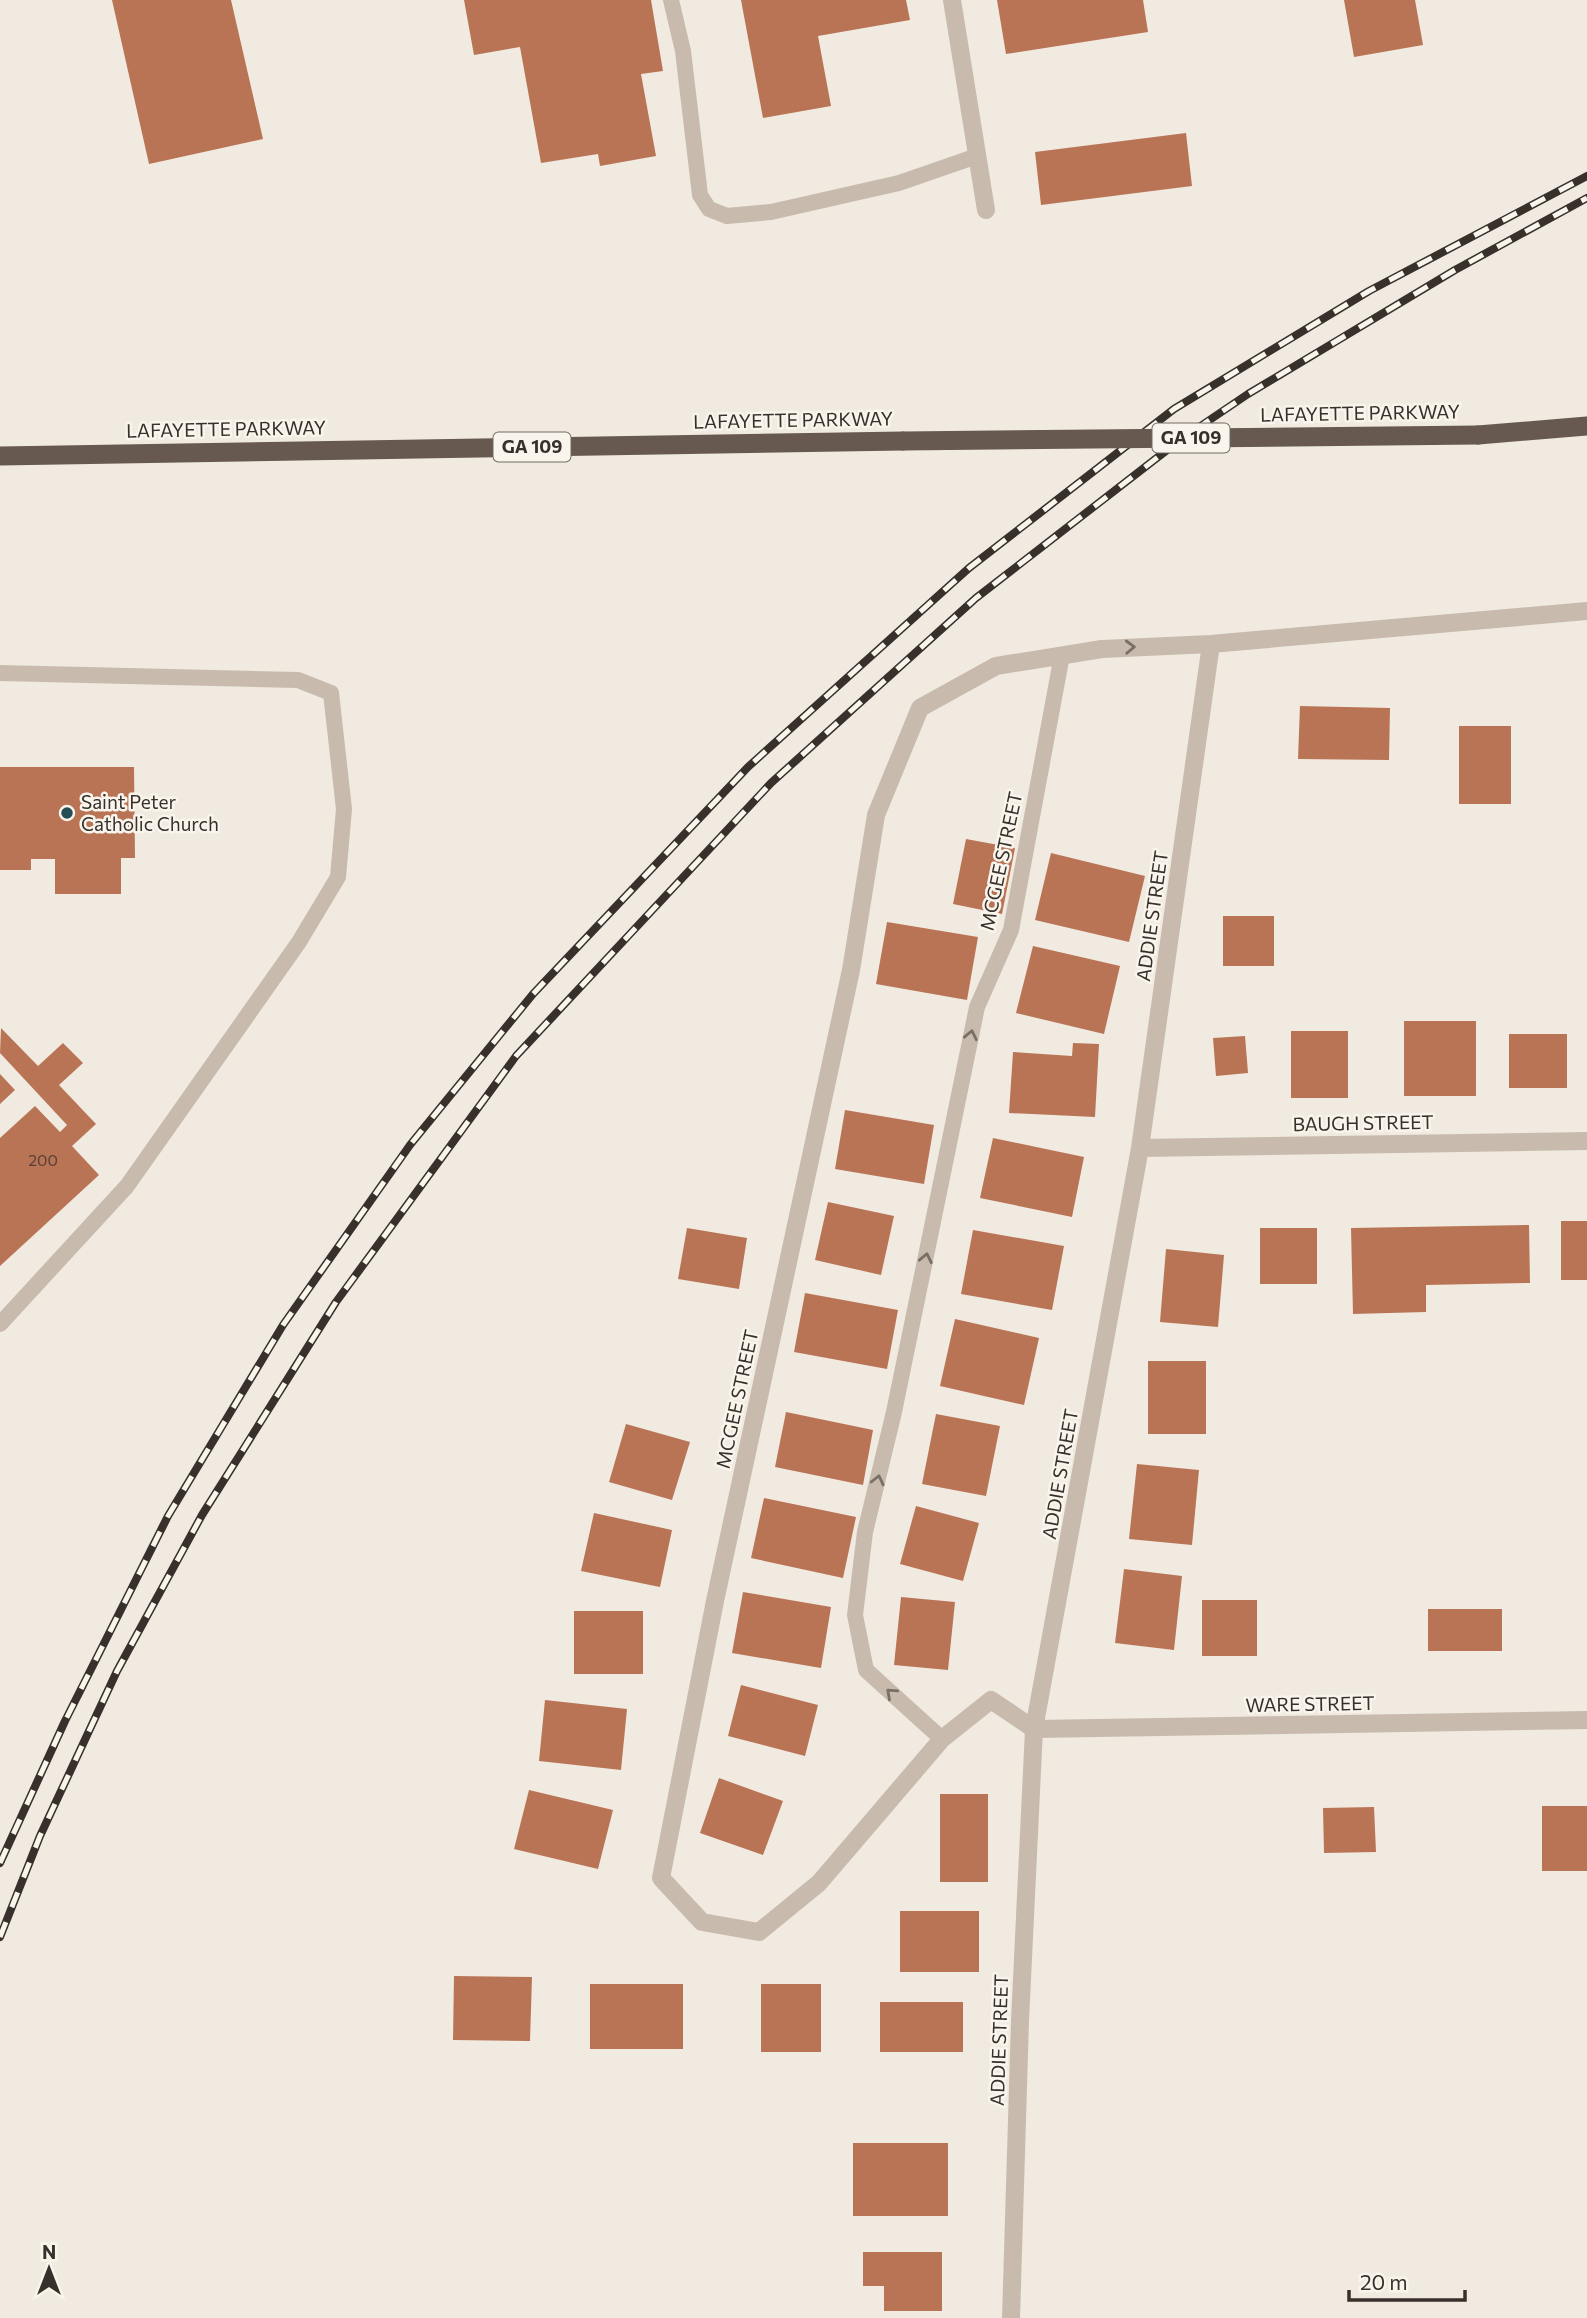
<svg xmlns="http://www.w3.org/2000/svg" width="1587" height="2318" font-family="Commissioner,sans-serif">
<rect width="100%" height="100%" fill="#f1eae0"/>
<path fill="#b97456" d="M112,0H231L263,139L149,164Z
M464,0H651L663,71L641,74L656,156L600,166L598,154L541,163L520,47L474,55Z
M741,0H906L910,20L818,36L831,106L763,118Z
M997,0H1143L1148,32L1006,54Z
M1344,0H1415L1423,45L1354,57Z
M1186,133L1192,186L1041,205L1035,152Z
M1300,706L1390,708L1389,760L1298,759Z
M1459,726H1511V804H1459Z
M0,767H134L135,858H121V894H55V859H31V870H0Z
M966,839L1015,848L1002,914L953,904Z
M1051,853L1145,876L1129,942L1035,920Z
M1223,916H1274V966H1223Z
M887,922L978,937L967,1000L876,984Z
M1033,946L1120,966L1104,1034L1016,1013Z
M1404,1021H1476V1096H1404Z
M1,1028L38,1066L63,1043L83,1063L59,1085L96,1124L72,1146L99,1175L0,1266V1138L35,1106L60,1132L67,1125L0,1053Z
M1291,1031H1348V1098H1291Z
M1509,1034H1567V1088H1509Z
M1245,1036L1248,1073L1216,1076L1213,1038Z
M1073,1043L1099,1044L1095,1117L1009,1113L1013,1052L1072,1056Z
M0,1074L15,1090L0,1104Z
M845,1110L934,1125L924,1184L835,1169Z
M993,1138L1084,1157L1072,1217L980,1198Z
M828,1202L894,1216L881,1275L815,1260Z
M1561,1221H1587V1280H1561Z
M1529,1225L1530,1283L1426,1285V1312L1353,1314L1351,1228Z
M687,1228L747,1238L739,1289L678,1279Z
M1260,1228H1317V1284H1260Z
M973,1230L1064,1246L1052,1310L961,1294Z
M1166,1249L1224,1255L1218,1327L1160,1322Z
M805,1293L898,1310L887,1369L794,1352Z
M955,1319L1039,1338L1024,1405L940,1386Z
M1148,1361H1206V1434H1148Z
M786,1412L873,1430L863,1485L775,1467Z
M936,1414L1000,1426L986,1496L922,1484Z
M626,1424L690,1442L672,1500L609,1482Z
M1137,1464L1199,1470L1192,1545L1129,1539Z
M764,1498L856,1517L843,1578L751,1558Z
M916,1506L979,1523L963,1581L900,1564Z
M594,1513L672,1530L660,1587L581,1571Z
M1124,1569L1182,1576L1174,1650L1115,1643Z
M743,1592L831,1607L821,1668L732,1653Z
M901,1597L955,1602L948,1670L894,1665Z
M1202,1600H1257V1656H1202Z
M1428,1609H1502V1651H1428Z
M574,1611H643V1674H574Z
M741,1685L818,1705L805,1756L728,1736Z
M545,1700L627,1709L621,1770L539,1761Z
M719,1778L783,1801L763,1855L700,1833Z
M529,1790L613,1810L598,1869L514,1849Z
M940,1794H988V1882H940Z
M1542,1806H1587V1871H1542Z
M1374,1807L1376,1852L1324,1853L1323,1808Z
M900,1911H979V1972H900Z
M454,1976L532,1977L530,2041L453,2040Z
M590,1984H683V2049H590Z
M761,1984H821V2052H761Z
M880,2002H963V2052H880Z
M853,2143H948V2216H853Z
M863,2252H942V2311H884V2286H863Z"/>
<g fill="none" stroke-linecap="round" stroke-linejoin="round">
<path stroke="#c8bbad" stroke-width="16" d="M671,0L683,51L700,195L709,209L727,216L771,212L899,183L977,156
M0,673L298,680L331,693L344,809L338,877L299,942L127,1186L0,1324
M942,1739L866,1670L855,1615L865,1532L894,1412L977,1007L1011,930L1062,655"/>
<path stroke="#c8bbad" stroke-width="18" d="M952,0L986,210
M1587,611L1211,644L1102,649L996,666L920,708L876,815L851,970L715,1601L661,1878L702,1922L759,1932L819,1883L942,1739L991,1700L1034,1729L1587,1720
M1140,1148L1587,1141
M1011,2318L1020,2021L1034,1729L1140,1148L1211,644"/>
<path stroke="#675950" stroke-width="19" d="M1478,435L1587,426
M0,456L903,441"/>
<g stroke="#37302b" stroke-width="8">
<path id="rail" d="M0,1863L65,1721L168,1516L283,1325L410,1145L533,994L748,767L969,568L1174,409L1369,291L1587,176
M0,1937L40,1836L117,1671L202,1515L336,1302L516,1056L771,783L976,598L1180,440L1248,394L1455,270L1587,198"/>
</g>
<use href="#rail" stroke="#f9f4ec" stroke-width="5" stroke-dasharray="16" stroke-linecap="butt"/>
<path stroke="#675950" stroke-width="19" d="M903,441L1478,435"/>
</g>
<defs><path id="oneway-chevron" d="M-2-3.5L2.5 0L-2 3.5" fill="none" stroke-width="1.6" stroke-linecap="round" stroke-linejoin="round" transform="scale(1.75)"/></defs>
<g stroke="#786f66">
<use href="#oneway-chevron" transform="translate(1130 647) rotate(-2)"/>
<use href="#oneway-chevron" transform="translate(971 1035) rotate(-78)"/>
<use href="#oneway-chevron" transform="translate(926 1258) rotate(-78)"/>
<use href="#oneway-chevron" transform="translate(878 1480) rotate(-77)"/>
<use href="#oneway-chevron" transform="translate(891 1693) rotate(-138)"/>
</g>
<circle fill="#254e54" stroke="#f9f4ec" stroke-width="2.5" cx="67" cy="813" r="7"/>
<g text-anchor="middle" stroke-width="5" stroke-linejoin="round" paint-order="stroke">
<g font-size="16" fill="#584136">
<text x="43" y="1166">200</text>
</g>
<g fill="#f9f4ec" stroke="#716b65" stroke-width="2">
<rect x="1152.5" y="423.5" width="77" height="29" rx="5"/>
<rect x="493.5" y="432.5" width="77" height="29" rx="5"/>
</g>
<g font-size="18" font-weight="bold" fill="#37302b">
<text x="1191" y="444">GA 109</text>
<text x="532" y="453">GA 109</text>
</g>
<g font-size="19" fill="#37302b" stroke="#f9f4ec">
<text transform="translate(1360 413) rotate(-1)" y="7">LAFAYETTE PARKWAY</text>
<text transform="translate(793 420) rotate(-1)" y="7">LAFAYETTE PARKWAY</text>
<text transform="translate(226 429) rotate(-1)" y="7">LAFAYETTE PARKWAY</text>
<text transform="translate(1001 861) rotate(-78)" y="7">MCGEE STREET</text>
<text transform="translate(1152 916) rotate(-82)" y="7">ADDIE STREET</text>
<text transform="translate(1363 1123) rotate(-1)" y="7">BAUGH STREET</text>
<text transform="translate(737 1399) rotate(-78)" y="7">MCGEE STREET</text>
<text transform="translate(1060 1474) rotate(-80)" y="7">ADDIE STREET</text>
<text transform="translate(1310 1704) rotate(-1)" y="7">WARE STREET</text>
<text transform="translate(999 2040) rotate(-88)" y="7">ADDIE STREET</text>
</g>
<g font-size="19" fill="#37302b" stroke="#f9f4ec" text-anchor="start">
<text x="81" y="809">Saint Peter<tspan x="81" dy="22">Catholic Church</tspan></text>
</g>
</g>
<g transform="translate(49 2269)" stroke="#f9f4ec" stroke-width="5" paint-order="stroke">
<path d="M0-5L12 26L0 18L-12 26Z" fill="#37302b"/>
<text y="-10" font-size="19" font-weight="bold" text-anchor="middle" fill="#37302b">N</text>
</g>
<path d="M1349 2290v10h116v-10" fill="none" stroke="#37302b" stroke-width="3.5"/>
<text x="1360" y="2290" font-size="21" fill="#37302b" stroke="#f9f4ec" stroke-width="5" paint-order="stroke">20 m</text>
</svg>
